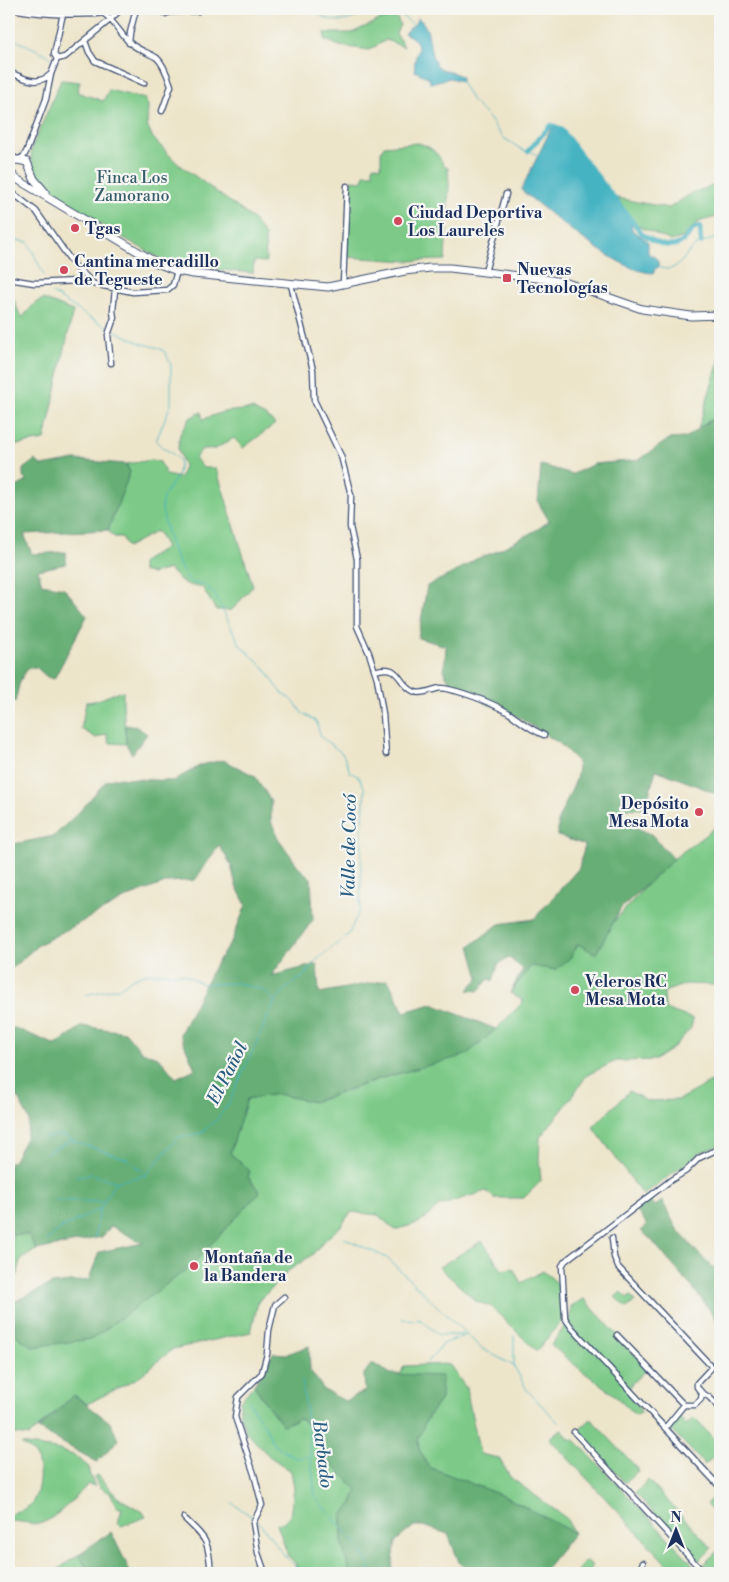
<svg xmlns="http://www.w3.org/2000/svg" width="729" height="1582" font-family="'Libre Bodoni',serif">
<rect width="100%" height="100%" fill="#f6f6f2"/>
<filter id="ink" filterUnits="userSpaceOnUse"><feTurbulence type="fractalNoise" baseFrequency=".02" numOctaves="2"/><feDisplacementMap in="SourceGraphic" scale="10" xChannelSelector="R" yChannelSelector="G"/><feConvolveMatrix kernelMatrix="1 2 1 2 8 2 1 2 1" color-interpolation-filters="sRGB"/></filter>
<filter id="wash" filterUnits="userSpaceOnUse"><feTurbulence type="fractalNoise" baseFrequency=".0096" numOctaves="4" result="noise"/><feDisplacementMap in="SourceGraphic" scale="20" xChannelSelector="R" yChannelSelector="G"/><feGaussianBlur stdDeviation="1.12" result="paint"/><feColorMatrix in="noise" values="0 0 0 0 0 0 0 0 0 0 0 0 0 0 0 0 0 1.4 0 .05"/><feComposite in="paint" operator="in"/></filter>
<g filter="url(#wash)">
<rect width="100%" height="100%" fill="#ede5ca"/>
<path fill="#7dca88" stroke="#4c7c73" d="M397,17L400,25L396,33L404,47L386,40L369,50L340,46L325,40V33H352L379,20Z
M61,80L80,82L77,92L103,101L109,90L145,99L148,106L147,125L153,138L176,162L253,219L265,236L266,262L254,261L253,273L200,268L161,259L85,216L41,184L34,172L31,156L32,147Z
M418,143C432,147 438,153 444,166L448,168L449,185L445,260L408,261L346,257L351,180L363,181L364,174H373V165L381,167V152L384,146Z
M715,185L720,186V216L698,222L684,237L671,241L636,225L617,198L669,208L692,193Z
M9,292L11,293L20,315L23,317L35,303L43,299L73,311L45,440L9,446Z
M720,358V418L716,421L710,420L698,429Z
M252,409L267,417L275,424L243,448L234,438L215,449H202L195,458L203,468H216L253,586L232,610H216L202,587C186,587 179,580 169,569L153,574L142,571V562L166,547L157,531L127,547L122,537H114L108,530L130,472L126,464L152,460L160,462L166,475L180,478L184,466L178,448L180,434L190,418L201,412L203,419L223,412Z
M123,691V705L126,744L109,743L107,734L96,738L81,729L86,702C100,702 110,693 123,691Z
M720,824V949L711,955C718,968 725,972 714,985L686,984L664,992L665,1009L693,1019L691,1028L673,1048L655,1060L616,1061L587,1075L563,1109L540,1137L539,1159L541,1181L524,1198H494L486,1191L439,1206L421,1222L395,1230L378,1215L351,1212L341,1226L325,1240L312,1255L288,1271L258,1302L251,1332L173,1349L136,1379L87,1404L74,1395L29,1436L9,1433V1308L17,1336L260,1191L248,1177L249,1171L230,1153L247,1099L277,1094L315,1102L379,1079L496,1029L524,1001L510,993L531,966L570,958L578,944L609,927L649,882L673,859Z
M720,1077L719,1145L700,1153L643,1195L593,1127L629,1091L647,1101L678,1100Z
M12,1234L29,1235L36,1250L20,1260L18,1274L10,1284L9,1296V1246L12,1241Z
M482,1241L502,1270L513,1268L521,1283L543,1271L560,1285L563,1319L537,1351L490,1306L477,1302L439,1267Z
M621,1292L628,1298L631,1296L635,1301L627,1308L615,1297Z
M584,1299L648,1368L632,1383L628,1391L642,1413L635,1415L612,1393L581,1370L551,1345L570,1319L571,1306Z
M449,1364L466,1388L480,1454L499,1458L510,1477L566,1518L574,1533L508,1498L429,1467C426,1461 422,1455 419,1449C414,1434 432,1411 441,1399L430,1376L400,1375L404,1366Z
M254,1385L267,1405L283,1425L300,1418L312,1429L330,1462L357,1490L351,1505L342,1515V1545L350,1573H296V1564L288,1556L277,1524L282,1523L290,1516L294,1488L291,1471L269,1456L247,1433L240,1416V1401Z
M679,1417L686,1425L694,1418L720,1445V1451L705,1465L669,1427Z
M591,1419L639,1470L625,1483L579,1432L580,1429Z
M562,1429L569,1439L575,1440L692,1563V1565L684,1573H675L549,1438Z
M21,1444L56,1449L73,1455L89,1467V1473L95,1486L88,1484C79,1494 53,1522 38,1524C32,1524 18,1521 10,1521L9,1517C15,1509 22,1512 29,1506C40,1497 43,1464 34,1454C31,1450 25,1447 21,1444Z
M98,1475L117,1497L143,1512L146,1517L121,1526L118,1523L122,1508H117L111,1494L99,1487L94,1477Z
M648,1480L712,1548L699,1561L635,1493Z
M720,1489V1520L706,1504Z
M716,1552L720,1557V1573H710L704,1567V1564Z
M79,1554L89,1573H53Z
M586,1560L592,1566L589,1573H575Z"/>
<path fill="#66ae74" stroke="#406e69" d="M720,418V796L703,788L656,770L645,809L624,808L621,821L651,834L674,859L621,908L596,954L578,944L570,958L555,970L531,966L510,993L523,969L508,957L498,965L493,981L489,979L478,991L468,990L479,978L470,946L499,924L534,919L579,868L585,845L558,836V820L576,780L578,767L576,760L559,743L508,711L484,703L483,697L451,685L444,672L446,646L418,638L427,586L455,572L476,559L495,552L538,529L549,521L538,502L541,465L573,474L594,464L639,460L669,439L685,438L711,420L716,421Z
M35,460L42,466L75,460L126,464L130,472L108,530L24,534L32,554L66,552V564L38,570L42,584L64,588L87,616L54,679L47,677L36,667L28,668L20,681L15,702L9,694V491L27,481L23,477V469Z
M125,725L137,727L147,734L132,754L126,744Z
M223,760L255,776L271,801V821L278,838L300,869L311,878L313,920L271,976L317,964L319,993L388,980L404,1012L432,1004L496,1029L466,1055L379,1079L314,1102L277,1094L247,1099L230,1153L250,1171L248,1177L260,1192L189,1268L92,1339L32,1347L17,1336L9,1304L52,1284L89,1280L99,1252L143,1243L111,1226L102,1237L36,1250L29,1235L9,1234V1162H13L26,1138L29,1119L9,1081V1029L15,1028L56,1045L82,1026L125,1032L142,1052L158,1057L176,1078L195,1069L180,1034L213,969L232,940L246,905L236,886L231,865L219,845L195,880L168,882L128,897L38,945L9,971V845L54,836L81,810L106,781L116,778L173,781L201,765Z
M648,1198L655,1206L662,1201L677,1229L696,1251L720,1274V1328C708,1303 688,1283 670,1262C660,1251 653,1240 641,1231L647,1224L634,1208Z
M309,1346L310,1370L324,1390L345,1401L365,1391L364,1374L372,1363L391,1374L442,1376L441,1399L428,1416L418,1439L419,1449L429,1467L508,1498L574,1533L542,1573H492L485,1568L483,1572L470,1573L459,1562L448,1534L423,1526H414L396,1541L392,1568L393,1573H350L342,1545V1515L351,1505L357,1490L330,1462L312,1429L300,1418L283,1425L267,1405L254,1385L273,1353L287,1354Z
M74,1395L111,1423L118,1440L97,1462L38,1429Z
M111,1532L131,1573H89L79,1554Z"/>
<path fill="#45b3c2" stroke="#307190" d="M418,18C434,29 426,51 437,65C442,72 454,71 462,77L461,81L450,78L430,83L429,78L415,71C412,51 429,45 404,33L414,25Z
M552,127L560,130L631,222L632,230L648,242V253C655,258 659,258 658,267L654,270V273C620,274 550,213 522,191V188Z"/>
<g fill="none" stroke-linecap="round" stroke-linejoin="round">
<path stroke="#45b3c2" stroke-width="1" d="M311,9C339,30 349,19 377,9
M383,9L396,11L415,26
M9,37L46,54L55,61
M460,80L472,101L489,118L502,137L524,151H530L539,156
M9,236L15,240L28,242L44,275
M658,267C677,275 682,258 693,248C701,241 711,240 720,238
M52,293L92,319L108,327
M85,995L122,987L132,979L144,974L160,973L184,974L202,984L237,983L261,989L275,1001L286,989L305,975L314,962L348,935L360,910L362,836L365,789L359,777L350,772L343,754L321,737L316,721L302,713L295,703L280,691L264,667L240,645L215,595L204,584C201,583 196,584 193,583C179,578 160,516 162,502C163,493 173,484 177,476C179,471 179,466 180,461C173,452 163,450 156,441L171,404V365L165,352L159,348L140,343L112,329
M717,1048L720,1095
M45,1138L62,1135L76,1142L127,1159L146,1175
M46,1153L70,1141
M76,1176L92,1174L114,1181
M55,1200L103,1202
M95,1238L100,1209
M344,1238L387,1258L481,1348L514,1366L527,1390L559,1423
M47,1240L62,1228L100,1209L115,1182L146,1175L178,1137L202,1133L218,1118L229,1103L275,1001
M402,1319L421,1320L439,1335H467
M427,1362L443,1344L464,1336
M514,1366V1336
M302,1380L306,1411L315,1497L362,1551L370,1566L369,1573
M248,1401L266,1428L273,1444L295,1458L309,1457
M232,1503L254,1518
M257,1521C274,1537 285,1565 308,1573"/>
<path stroke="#45b3c2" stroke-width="4.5" d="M528,151L550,126L552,125L560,128L642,234C653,241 670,252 683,241C690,235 690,229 700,226L701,243"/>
</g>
</g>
<g filter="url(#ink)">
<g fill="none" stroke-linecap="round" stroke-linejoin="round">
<g stroke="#3a4a6e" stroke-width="7">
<path id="minor" d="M12,9C45,15 84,16 118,12
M103,13C114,21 120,33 129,42C137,50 148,52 157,58C164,64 168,77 171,86L162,111
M165,14L171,12L198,11L199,9
M85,41L89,52L95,61L144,83
M129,43L130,33L136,9
M57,59L65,57L111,19L121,9
M57,59L54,54L64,9
M9,72C24,78 37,87 51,74
M9,154L18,160L24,156L27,150L46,99L51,74L57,59
M10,173L9,187L10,191L36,211L74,265L92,282
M485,272L506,194
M9,279L34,283L79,281L133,292L167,290L173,285L177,271
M291,285L313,370L314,400L341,456L351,495L350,527L357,559V626L369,653L377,678L383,714L386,754
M343,285L347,186
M111,363L108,335L114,318L113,311L115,289
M375,671C401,662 397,685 415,692C423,695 432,689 441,688C446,688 451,690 456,691C473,696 497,705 512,715C523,723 531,730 544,735
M720,1148L699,1158L686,1171L671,1180L565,1261L562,1266L565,1318L572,1328L720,1487
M612,1238L614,1257L618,1267L712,1367L697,1383V1387L702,1393L701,1399L695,1405H684L665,1428
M617,1335L684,1405
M702,1393L709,1397L720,1408
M574,1432L704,1573
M184,1518C208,1541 208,1540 211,1573
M265,1573L258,1553L253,1523L262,1505L254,1474L235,1417L238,1397L262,1373L267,1354L269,1330L275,1305L284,1297
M637,1573L643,1563"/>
</g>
<g stroke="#3a4a6e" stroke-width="9">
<path id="primary" d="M9,161L18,160L27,162L34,179L45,192
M9,170L15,178L157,263L177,271L193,274L328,287L405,271L430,268H450L545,279L567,283L642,309L691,316L720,315"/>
</g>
<use href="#minor" stroke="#fff" stroke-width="4.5"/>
<use href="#primary" stroke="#fff" stroke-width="7"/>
</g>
</g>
<g fill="#d1495b" stroke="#f6f6f2" stroke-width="2">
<circle cx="398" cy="221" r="5"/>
<circle cx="75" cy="228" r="5"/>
<circle cx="64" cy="270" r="5"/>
<rect x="502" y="273" width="10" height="10" rx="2.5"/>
<circle cx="699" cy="812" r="5"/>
<circle cx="575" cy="990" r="5"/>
<circle cx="194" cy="1266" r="5"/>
</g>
<g text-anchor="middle" stroke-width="4.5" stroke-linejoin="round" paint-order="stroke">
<g font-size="16" fill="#385e6b" stroke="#f6f6f2">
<text x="132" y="183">Finca Los<tspan x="132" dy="18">Zamorano</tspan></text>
</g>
<g font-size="16" font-weight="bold" fill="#1b2f5e" stroke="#f6f6f2" text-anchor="start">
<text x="408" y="218">Ciudad Deportiva<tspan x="408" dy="18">Los Laureles</tspan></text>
<text x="85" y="234">Tgas</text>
<text x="74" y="267">Cantina mercadillo<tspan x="74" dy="18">de Tegueste</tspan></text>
<text x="517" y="275">Nuevas<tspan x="517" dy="18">Tecnologías</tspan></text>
<text x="689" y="809" text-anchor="end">Depósito<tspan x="689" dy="18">Mesa Mota</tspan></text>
<text x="585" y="987">Veleros RC<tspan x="585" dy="18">Mesa Mota</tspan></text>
<text x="204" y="1263">Montaña de<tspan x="204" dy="18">la Bandera</tspan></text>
</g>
<g font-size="18" font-style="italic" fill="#2a5d81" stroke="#f6f6f2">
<text transform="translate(349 846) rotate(-89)" y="6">Valle de Cocó</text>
<text transform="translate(227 1073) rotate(-63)" y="6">El Pañol</text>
<text transform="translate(323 1454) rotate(83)" y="6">Barbado</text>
</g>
</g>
<rect width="729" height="1582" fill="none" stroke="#f6f6f2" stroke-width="30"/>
<g transform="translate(676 1530)" stroke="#f6f6f2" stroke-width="4" paint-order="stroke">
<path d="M0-4L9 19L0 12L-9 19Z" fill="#1b2f5e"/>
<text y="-8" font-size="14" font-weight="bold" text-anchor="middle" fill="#1b2f5e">N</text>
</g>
</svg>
